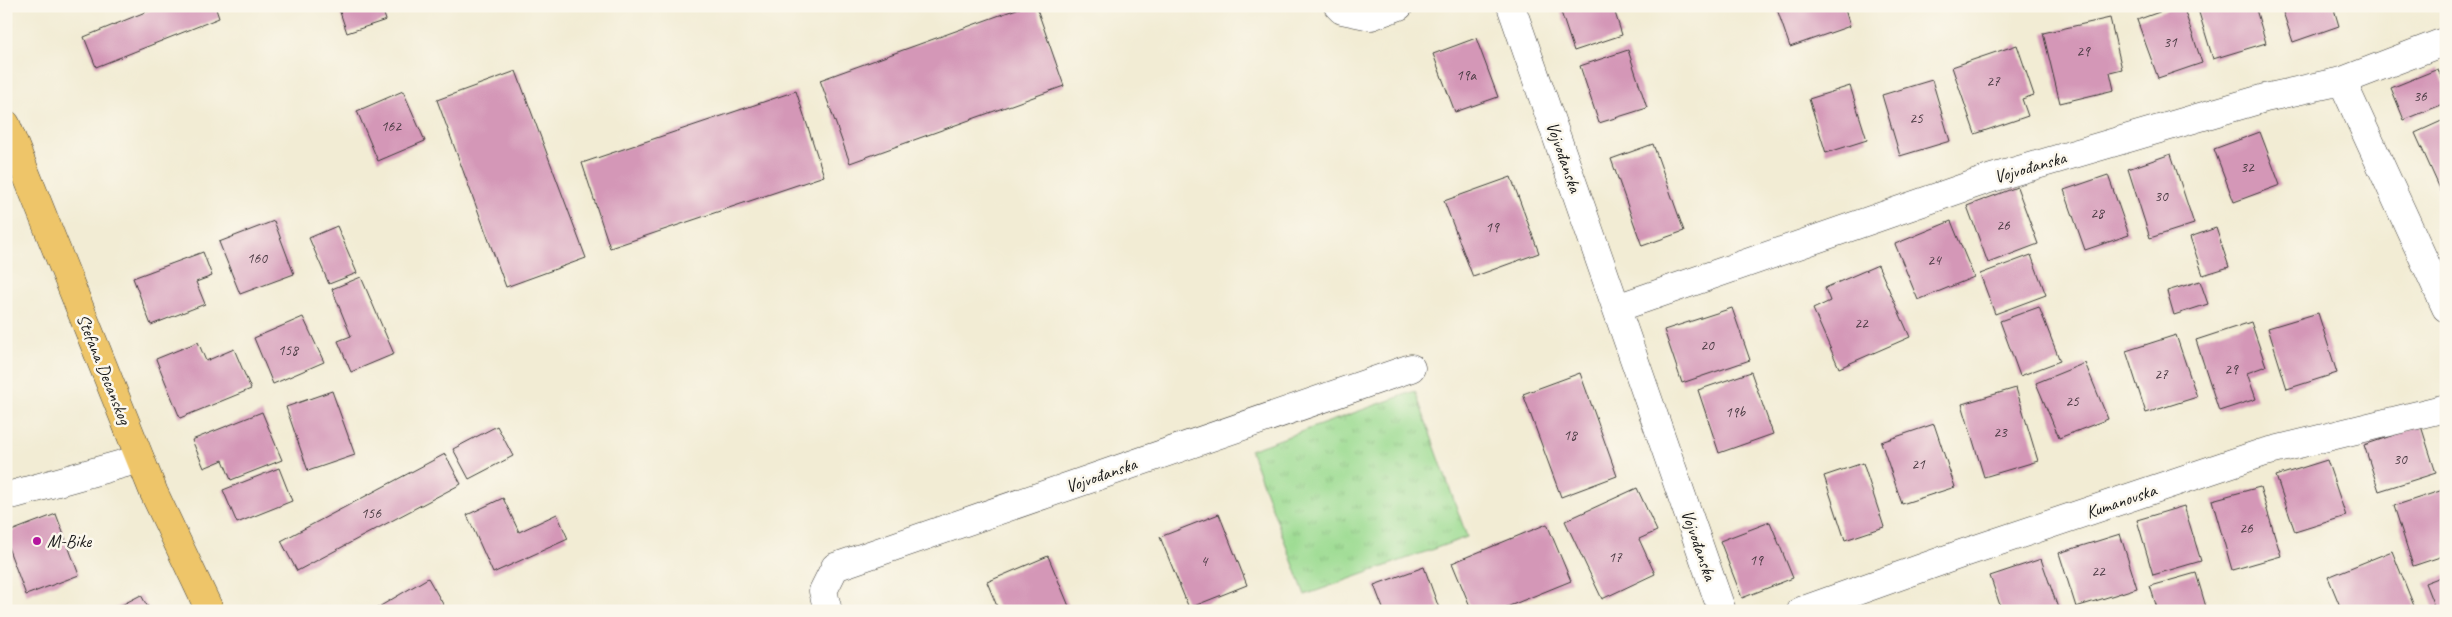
<svg xmlns="http://www.w3.org/2000/svg" width="2452" height="617" font-family="Caveat,sans-serif">
<defs>
<pattern id="grass-tufts" width="24" height="20" patternUnits="userSpaceOnUse" patternTransform="scale(1.25)"><rect width="24" height="20" fill="#9bdb91"/><path d="M3 7l-1-3M5 7V3M7 7l1-3M15 17l-1-3M17 17v-4M19 17l1-3" fill="none" stroke="#85bb7c"/></pattern>
</defs>
<rect width="100%" height="100%" fill="#fbf7ec"/>
<filter id="ink" filterUnits="userSpaceOnUse"><feTurbulence type="fractalNoise" baseFrequency=".02" numOctaves="2"/><feDisplacementMap in="SourceGraphic" scale="10" xChannelSelector="R" yChannelSelector="G"/><feConvolveMatrix kernelMatrix="1 2 1 2 8 2 1 2 1" color-interpolation-filters="sRGB"/></filter>
<filter id="wash" filterUnits="userSpaceOnUse"><feTurbulence type="fractalNoise" baseFrequency=".0096" numOctaves="4" result="noise"/><feDisplacementMap in="SourceGraphic" scale="20" xChannelSelector="R" yChannelSelector="G"/><feGaussianBlur stdDeviation="1.12" result="paint"/><feColorMatrix in="noise" values="0 0 0 0 0 0 0 0 0 0 0 0 0 0 0 0 0 1.4 0 .05"/><feComposite in="paint" operator="in"/></filter>
<g filter="url(#wash)">
<rect width="100%" height="100%" fill="#f2ecd4"/>
<path fill="url(#grass-tufts)" stroke="#5c7c56" d="M1415,391L1467,537L1305,595L1250,450Z"/>
<g id="blocks">
<path fill="#d497b7" d="M160,6H215L219,18L96,67L84,37Z
M338,6H381L386,20L347,33Z
M1025,6H1036L1064,86L850,163L820,80Z
M1559,6H1613L1622,35L1574,51Z
M1776,6H1844L1850,26L1790,47Z
M2176,6H2183L2202,63L2158,78L2137,20Z
M2197,6H2255L2266,43L2213,59Z
M2281,6H2333L2339,26L2293,42Z
M2110,18L2122,69L2110,72L2114,90L2060,103L2043,33Z
M1476,38L1498,97L1455,112L1433,54Z
M2017,45L2034,95L2022,99L2028,116L1975,134L1952,67Z
M1628,50L1647,108L1599,123L1580,66Z
M2438,69L2446,88V103L2404,120L2391,88Z
M516,71L586,258L506,287L437,100Z
M1932,80L1950,141L1900,156L1882,95Z
M1850,86L1867,140L1826,153L1809,99Z
M403,91L425,141L378,161L357,111Z
M796,91L824,176L610,248L582,163Z
M2446,119V202L2415,133Z
M2260,132L2280,185L2234,202L2214,149Z
M1653,144L1684,231L1642,246L1611,159Z
M2171,154L2194,224L2150,238L2128,169Z
M2108,175L2129,235L2085,250L2064,190Z
M1511,177L1539,253L1473,277L1444,201Z
M2017,187L2038,244L1988,263L1967,206Z
M274,221L294,274L240,294L219,242Z
M1951,221L1974,277L1918,300L1895,244Z
M337,226L357,273L329,284L309,238Z
M2216,228L2229,267L2203,275L2190,237Z
M203,252L212,276L196,282L205,304L151,325L133,278Z
M2031,255L2046,295L1995,314L1980,274Z
M1878,265L1910,337L1839,368L1813,309L1830,301L1825,288Z
M361,277L394,354L351,372L338,341L351,336L332,289Z
M2200,281L2208,304L2174,315L2167,291Z
M2039,307L2060,361L2020,376L2000,321Z
M1732,308L1750,360L1682,383L1664,330Z
M2318,313L2337,373L2287,389L2268,328Z
M303,317L324,362L273,384L254,338Z
M2251,322L2266,366L2247,373L2256,399L2219,411L2196,340Z
M2176,335L2197,397L2146,413L2126,351Z
M198,342L206,361L234,349L251,389L180,418L156,359Z
M2085,363L2108,419L2059,438L2036,383Z
M1751,372L1773,434L1719,453L1698,390Z
M1580,373L1617,476L1561,497L1523,394Z
M2016,388L2038,461L1984,477L1962,404Z
M332,391L355,455L308,471L286,407Z
M262,412L282,460L231,480L223,460L204,468L192,440Z
M1934,424L1955,487L1902,504L1881,442Z
M497,426L513,456L469,479L453,449Z
M2421,426L2436,473L2379,491L2364,445Z
M445,454L461,484L297,571L281,541Z
M2327,460L2346,516L2295,532L2276,476Z
M1863,463L1884,527L1845,540L1824,476Z
M279,468L292,501L237,523L223,490Z
M2260,487L2281,556L2232,570L2212,500Z
M1637,488L1657,531L1639,539L1655,574L1602,599L1565,521Z
M2446,489V555L2413,566L2394,506Z
M503,498L519,532L557,514L568,539L493,573L467,515Z
M2184,506L2201,561L2153,575L2137,520Z
M56,514L79,575L26,595L6,542V533Z
M1219,514L1247,585L1189,608L1160,537Z
M1770,522L1793,578L1742,598L1720,541Z
M1547,524L1571,581L1497,611H1472L1452,563Z
M2120,534L2137,588L2076,607L2059,553Z
M2392,551L2416,611H2342L2328,577Z
M1048,556L1071,611H999L987,582Z
M2041,559L2059,611H2002L1990,576Z
M1424,567L1440,611H1384L1374,585Z
M2196,573L2206,607L2193,611H2158L2150,586Z
M2446,575V611H2436L2425,583Z
M428,578L447,611H372Z
M141,595L150,611H110Z"/>
</g>
</g>
<g filter="url(#ink)">
<use href="#blocks" fill-opacity="0" stroke="#3c3b38" stroke-width="1"/>
<g fill="none" stroke-linecap="round" stroke-linejoin="round">
<g stroke="#3c3b38" stroke-width="29">
<path id="minor" d="M1338,6L1342,10L1371,16L1399,6
M1511,6L1722,611
M2342,81L2446,308
M1617,308L1992,178L2265,98L2342,81L2446,41
M15,494L140,459
M828,611L823,591L835,567L1411,368
M1801,611L1964,553L2262,453L2446,408"/>
</g>
<g stroke="#3c3b38" stroke-width="29">
<path id="major" d="M6,124L154,493L210,611"/>
</g>
<use href="#minor" stroke="#fff" stroke-width="28"/>
<use href="#major" stroke="#eec569" stroke-width="28"/>
</g>
</g>
<circle fill="#b5179e" stroke="#fbf7ec" stroke-width="2" cx="37" cy="541" r="5"/>
<g text-anchor="middle" stroke-width="5" stroke-linejoin="round" paint-order="stroke">
<g font-size="15" fill="#4a3b43">
<text x="2170" y="47">31</text>
<text x="2083" y="56">29</text>
<text x="1466" y="80">19a</text>
<text x="1993" y="86">27</text>
<text x="2420" y="101">36</text>
<text x="1916" y="123">25</text>
<text x="391" y="131">162</text>
<text x="2247" y="172">32</text>
<text x="2161" y="201">30</text>
<text x="2097" y="218">28</text>
<text x="2003" y="230">26</text>
<text x="1492" y="232">19</text>
<text x="257" y="263">160</text>
<text x="1934" y="265">24</text>
<text x="1861" y="328">22</text>
<text x="1707" y="350">20</text>
<text x="288" y="355">158</text>
<text x="2231" y="374">29</text>
<text x="2161" y="379">27</text>
<text x="2072" y="406">25</text>
<text x="1735" y="417">19b</text>
<text x="2000" y="437">23</text>
<text x="1570" y="440">18</text>
<text x="2400" y="464">30</text>
<text x="1918" y="469">21</text>
<text x="371" y="518">156</text>
<text x="2246" y="533">26</text>
<text x="1615" y="562">17</text>
<text x="1756" y="565">19</text>
<text x="1204" y="566">4</text>
<text x="2098" y="576">22</text>
</g>
<g font-size="18" fill="#1c1c1c" stroke="#fbf7ec">
<text transform="translate(1564 157) rotate(71)" y="6">Vojvođanska</text>
<text transform="translate(2030 167) rotate(-16)" y="6">Vojvođanska</text>
<text transform="translate(104 369) rotate(68)" y="6">Stefana Decanskog</text>
<text transform="translate(1101 475) rotate(-19)" y="6">Vojvođanska</text>
<text transform="translate(2121 501) rotate(-19)" y="6">Kumanovska</text>
<text transform="translate(1699 545) rotate(71)" y="6">Vojvođanska</text>
</g>
<g font-size="18" fill="#1c1c1c" stroke="#fbf7ec" text-anchor="start">
<text x="47" y="547">M-Bike</text>
</g>
</g>
<rect width="2452" height="617" fill="none" stroke="#fbf7ec" stroke-width="25"/>
</svg>
